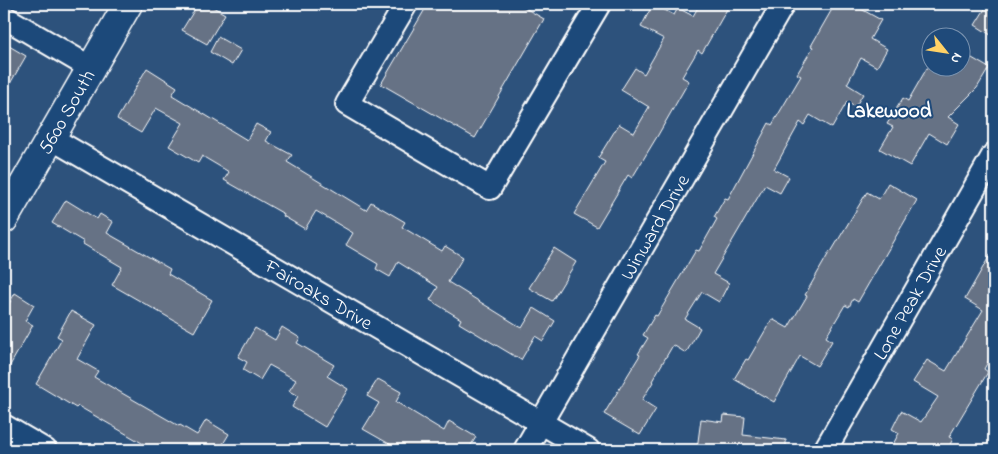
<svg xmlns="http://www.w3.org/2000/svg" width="998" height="454" font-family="'Indie Flower',sans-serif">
<rect width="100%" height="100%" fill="#2d527c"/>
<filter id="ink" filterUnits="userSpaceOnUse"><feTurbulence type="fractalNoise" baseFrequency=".02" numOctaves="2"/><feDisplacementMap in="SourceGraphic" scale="10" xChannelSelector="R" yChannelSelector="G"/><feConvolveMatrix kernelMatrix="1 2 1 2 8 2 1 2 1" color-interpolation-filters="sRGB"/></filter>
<g filter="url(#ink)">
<path fill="#667285" stroke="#fff" d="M198,4H208L225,14L207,44L182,30Z
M428,4H518L544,19L475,138L381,84Z
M653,4L674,15L678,8L693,16L700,4H730L702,53L698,50L682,77L689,81L658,135L632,178L628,175L597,227L574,214L605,162L598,158L619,124L634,133L649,107L621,90L635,68L644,74L664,39L641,27Z
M835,4H852L881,20L870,39L887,49L877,67L861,58L847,84L863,94L855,107L847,102L832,128L810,115L804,125L800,122L774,169L789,177L780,193L765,185L713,274L729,283L719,302L702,292L685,319L700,328L686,353L673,345L652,381L653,382L642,400L656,409L640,435L604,414L640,355L638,354L648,338L643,335L655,315L657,316L696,250L699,251L717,219L714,217L725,198L728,199L769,123L772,125L801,76L797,74L813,47L811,46Z
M988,4H994V37L975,25Z
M218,37L241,50L232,65L210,52Z
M4,43L26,56L4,94Z
M960,51L989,68L977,88L948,117L959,124L947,144L929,133L910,166L880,149L893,127L887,124L903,98L908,101L927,68H960Z
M147,68L177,87L172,95L247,140L256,124L271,132L266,141L292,155L287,162L366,210L371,202L405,222L402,227L442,251L445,246L463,257L448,282L522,328L534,308L555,321L543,341L535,336L521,360L459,323L461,319L430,300L438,287L398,262L390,277L376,269L378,264L346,245L353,233L316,211L305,229L283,216L284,214L224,180L229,172L202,156L198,163L169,146L183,123L156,108L141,133L117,119Z
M888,183L917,200L858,302L853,299L849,307L845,305L826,337L832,341L817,366L800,356L774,402L734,379L746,359L748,360L772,319L788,328L807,296L805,295L830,251L831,252L867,192L879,199Z
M66,200L97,219L100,214L113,222L107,233L170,269L168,274L212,300L194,332L112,285L122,267L83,244L84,242L52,223Z
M554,248L576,262L552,301L529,288Z
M994,248V351L984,369L988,372L949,437L953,439L947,450H890L899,433L892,429L901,411L921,422L938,397L913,382L927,360L946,371L983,310L965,299Z
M15,293L34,305L25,321L33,325L4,376V313Z
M71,311L96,325L77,359L98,371L94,377L179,426L180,425L197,435L206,420L229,434L220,449L223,450H154L78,406L76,408L36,384L62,339L57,336Z
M282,327L300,338L297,343L334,365L327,376L348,389L325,427L292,407L298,396L289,391L296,380L269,365L260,380L243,370L247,362L238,357L255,328L275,340Z
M378,379L401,392L396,402L444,431L449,421L476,437L468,450H400L363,429L379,403L367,396Z
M724,415L745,417L743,435L786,440V450L697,449L701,419L723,422Z"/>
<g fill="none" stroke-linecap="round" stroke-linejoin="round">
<g stroke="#fff" stroke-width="26">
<g id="minor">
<path d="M406,4L347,104L490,188L599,4"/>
<path d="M4,17L91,68"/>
<path id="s1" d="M51,138L588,450"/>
<path d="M4,426L45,450"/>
<path id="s2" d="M525,450L783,4"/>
<path id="s3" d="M825,450L994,154"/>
</g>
</g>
<g stroke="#fff" stroke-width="31">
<g id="major">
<path id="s4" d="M4,219L128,4"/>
</g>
</g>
<use href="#minor" stroke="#1f4a7a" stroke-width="22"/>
<use href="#major" stroke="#1f4a7a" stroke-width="28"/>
</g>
</g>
<g text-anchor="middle" stroke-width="4" stroke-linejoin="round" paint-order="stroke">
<g font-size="20" fill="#fff" stroke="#1f4a7a">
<text dy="7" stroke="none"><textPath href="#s4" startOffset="124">5600 South</textPath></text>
<text dy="7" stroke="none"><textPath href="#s2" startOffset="258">Winward Drive</textPath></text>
<text dy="7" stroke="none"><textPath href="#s1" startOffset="310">Fairoaks Drive</textPath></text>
<text dy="7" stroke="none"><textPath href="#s3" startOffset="170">Lone Peak Drive</textPath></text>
</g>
<g font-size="21" font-weight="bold" fill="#fff" stroke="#1f4a7a">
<text x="889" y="117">Lakewood</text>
</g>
</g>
<rect width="998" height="454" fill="none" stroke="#1f4a7a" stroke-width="20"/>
<rect x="10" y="10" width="978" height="434" fill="none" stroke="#fff" stroke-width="2" filter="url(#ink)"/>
<g transform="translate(946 52) rotate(120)"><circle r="24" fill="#1f4a7a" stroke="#7992af"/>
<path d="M0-4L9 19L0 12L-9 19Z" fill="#ffd166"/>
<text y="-8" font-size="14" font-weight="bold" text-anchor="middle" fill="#ffffff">N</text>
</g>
</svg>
